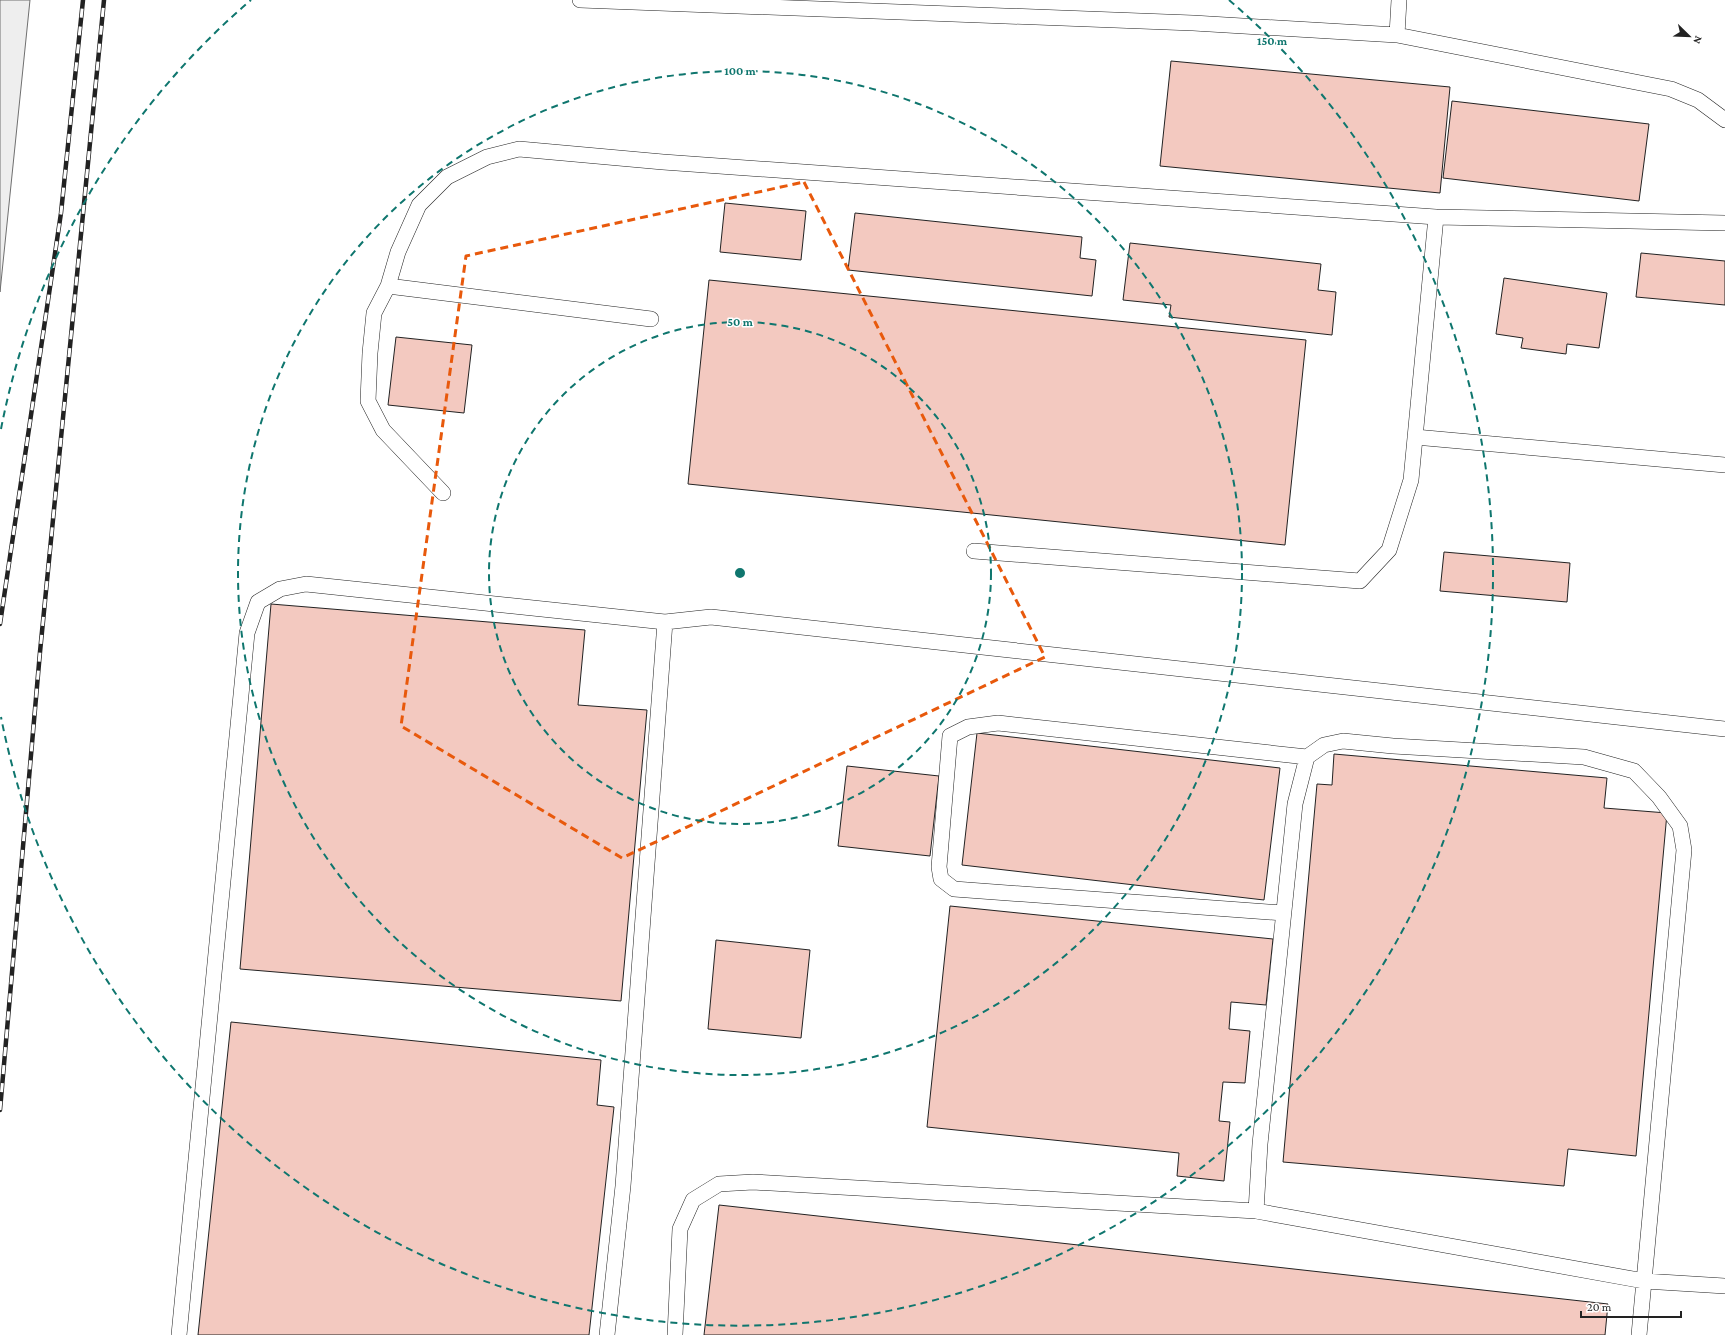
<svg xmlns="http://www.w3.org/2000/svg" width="1725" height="1335" font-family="'Crimson Pro',serif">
<rect width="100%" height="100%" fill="#fff"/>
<path fill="#eee" stroke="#6f6f6f" d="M0,0H30L0,292Z"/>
<path fill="#f3c9c0" stroke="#222" d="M1171,61L1450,87L1440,193L1160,166Z
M1452,101L1649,124L1639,201L1443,178Z
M725,203L806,211L801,260L720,252Z
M855,213L1082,237L1080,258L1096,260L1092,296L848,270Z
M1130,243L1321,264L1318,290L1336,292L1332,335L1169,317L1171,305L1123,300Z
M1641,253L1725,261V305L1636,297Z
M1504,278L1607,293L1599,348L1567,344L1566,354L1521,348L1523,338L1496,334Z
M709,280L1306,340L1285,545L688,484Z
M396,337L472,345L464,413L388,405Z
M1444,552L1570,563L1567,602L1440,591Z
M271,604L585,630L578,705L647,710L621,1001L240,969Z
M977,733L1280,768L1264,900L962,865Z
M1334,754L1607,778L1604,808L1667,813L1636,1156L1568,1149L1564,1186L1283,1162L1317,784L1332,785Z
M847,766L939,776L930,856L838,846Z
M950,906L1273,939L1266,1005L1231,1002L1229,1029L1250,1031L1245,1083L1223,1082L1219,1121L1230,1122L1224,1181L1177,1176L1179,1153L927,1127Z
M716,940L810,950L801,1038L708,1029Z
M231,1022L601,1060L597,1105L614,1107L589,1335H198Z
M719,1205L1608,1304L1605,1335H704Z"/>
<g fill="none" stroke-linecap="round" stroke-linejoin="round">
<g stroke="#222" stroke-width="16">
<path id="service" d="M580,0L1193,23L1397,35L1671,89L1698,100L1725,120
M1397,35L1399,0
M388,286L651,319
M1415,437L1725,465
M443,493L383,430L368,401L370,353L374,313L388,286L398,252L419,205L447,177L487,157L519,149L663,162L1436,217L1725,223
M974,551L1360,581L1389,550L1411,480L1436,217
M1283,913L954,889L941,879L939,867L950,736L968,727L998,723L1307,757L1324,745L1343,741L1393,746L1584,757L1634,771L1659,797L1680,826L1684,850L1639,1335
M1256,1211L1644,1281L1725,1286
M179,1335L247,633L258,602L280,589L306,584L665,622L711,617L1725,729
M607,1335L623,1186L665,622
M675,1335L680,1229L693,1200L719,1184L753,1182L1256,1211L1260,1144L1295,804L1307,757"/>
</g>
<use href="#service" stroke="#fff" stroke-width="15"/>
<g stroke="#222" stroke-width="4.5">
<path id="rail" d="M0,624L61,213L83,0
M0,1110L40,652L104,0"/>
</g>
<use href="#rail" stroke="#fff" stroke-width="3" stroke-dasharray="9" stroke-linecap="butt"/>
</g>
<path fill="none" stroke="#e8590c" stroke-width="3" stroke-dasharray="8 5" stroke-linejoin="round" d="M804,182L1045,657L622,858L401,726L466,256Z"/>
<g fill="none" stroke="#0f766e" stroke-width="2" stroke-dasharray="7 5">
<circle cx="740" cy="573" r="251"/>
<circle cx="740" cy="573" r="502"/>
<path d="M1 429A753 753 0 0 1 251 0M1229 0A753 753 0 1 1 1 717"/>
</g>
<circle cx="740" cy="573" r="6" fill="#0f766e" stroke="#fff" stroke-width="2"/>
<g font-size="12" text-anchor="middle" font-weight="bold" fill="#0f766e" stroke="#fff" stroke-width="3" stroke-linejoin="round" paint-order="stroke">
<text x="1272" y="45">150 m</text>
<text x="740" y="75">100 m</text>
<text x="740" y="326">50 m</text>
</g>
<g transform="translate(1689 36) rotate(113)" stroke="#ffffff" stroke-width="3" paint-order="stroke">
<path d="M0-3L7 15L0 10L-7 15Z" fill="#222222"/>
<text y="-6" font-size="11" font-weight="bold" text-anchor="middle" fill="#222222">N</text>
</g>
<path d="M1581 1311v6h100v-6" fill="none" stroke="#222222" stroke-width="2"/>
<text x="1587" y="1311" font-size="12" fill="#222222" stroke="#ffffff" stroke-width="3" paint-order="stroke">20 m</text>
</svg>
